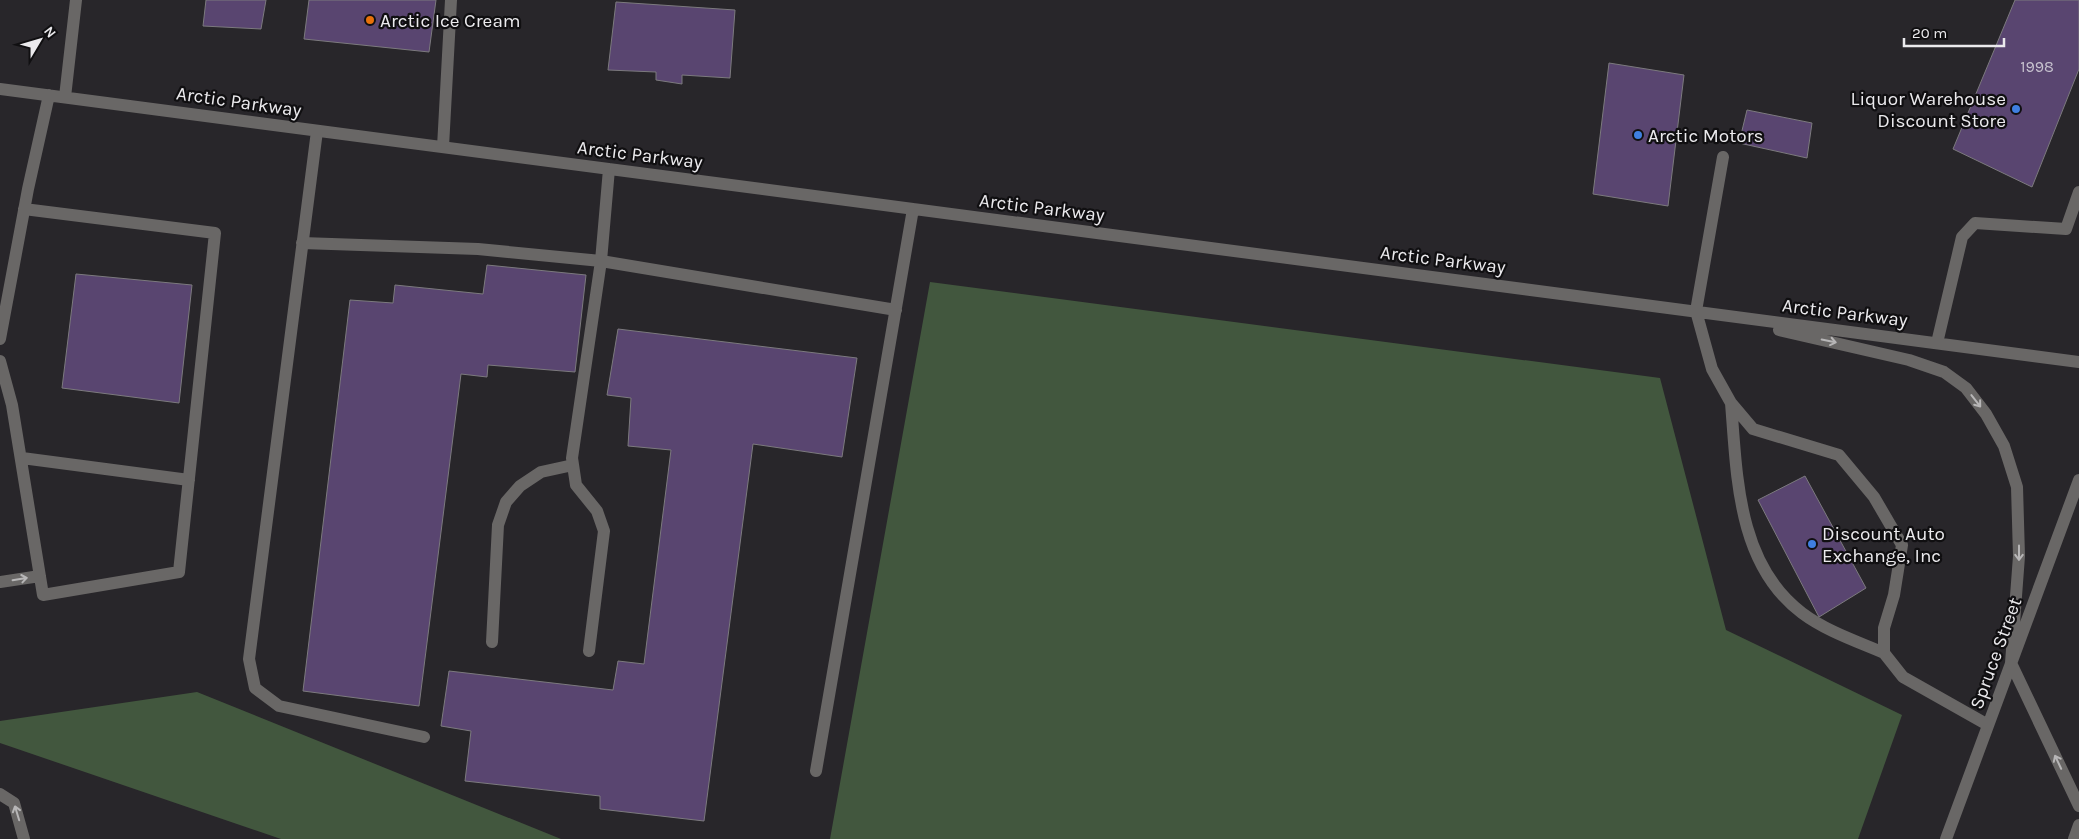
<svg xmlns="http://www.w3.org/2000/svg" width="2079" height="839" font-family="Karla,sans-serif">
<rect width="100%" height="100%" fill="#28262a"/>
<path fill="#42573e" d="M930,282L1660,378L1726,630L1902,715L1858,839H830Z
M197,692L561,839H281L0,743V721Z"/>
<path fill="#594570" stroke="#7c7a7e" d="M206,0H266L261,29L203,26Z
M309,0H436L429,52L304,39Z
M2015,0H2079V69L2032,187L1953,149Z
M616,2L735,10L730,78L682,75V84L656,80V72L608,70Z
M1609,63L1684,75L1668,206L1593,194Z
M1747,110L1812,123L1807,158L1739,143Z
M487,265L586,275L575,372L488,365L487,377L461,374L419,706L303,691L350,300L393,303L395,285L483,294Z
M76,274L192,285L179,403L62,388Z
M618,329L857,358L842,457L753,444L704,821L600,809V796L465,781L471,731L441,726L449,671L613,690L618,661L644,664L671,450L628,446L631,398L607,395Z
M1805,476L1866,588L1819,617L1758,500Z"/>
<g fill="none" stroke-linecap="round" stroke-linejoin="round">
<path stroke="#696766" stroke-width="12" d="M0,89L2079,362
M65,97L76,0
M317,131L249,659L255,688L279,706L424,737
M443,147L451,0
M1723,157L1696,311L1712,369L1731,403L1753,429L1839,455L1874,497L1902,545L1894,595L1884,628V653L1903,677L1988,725
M302,243L478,249L601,261L896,310
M1779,330L1909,360L1944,372L1966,388L1986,414L2004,446L2017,487L2019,556L2011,663L2079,806
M0,339L28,189L49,95
M1937,343L1962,237L1975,223L2066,229L2079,192
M0,361L12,405L43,595L179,572L215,233L24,209
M1731,403C1737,476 1737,564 1802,613C1826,631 1856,641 1884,653
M22,458L189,480
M0,582L40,576
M492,642L498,525L506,502L520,486L541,472L573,465
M589,651L604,531L597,511L576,485L572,458L601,261L609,169
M816,771L913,209
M0,794L14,803L24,839
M1946,839L2079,480
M2074,839L2079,825"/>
</g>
<defs><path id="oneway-shaft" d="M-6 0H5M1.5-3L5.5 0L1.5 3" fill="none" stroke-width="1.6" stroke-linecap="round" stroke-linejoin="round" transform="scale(1.25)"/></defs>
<g stroke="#b7b6b7">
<use href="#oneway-shaft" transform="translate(1829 341) rotate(12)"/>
<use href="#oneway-shaft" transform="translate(1976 401) rotate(52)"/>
<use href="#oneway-shaft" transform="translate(2019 553) rotate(90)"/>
<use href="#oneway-shaft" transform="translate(20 579) rotate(-9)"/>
<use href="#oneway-shaft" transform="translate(2058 762) rotate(-115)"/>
<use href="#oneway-shaft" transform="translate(17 813) rotate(-107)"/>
</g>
<circle fill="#e8710a" stroke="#100f11" stroke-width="2" cx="370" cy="20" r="5"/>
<g fill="#3f7fe0" stroke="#100f11" stroke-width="2">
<circle cx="2016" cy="109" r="5"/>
<circle cx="1638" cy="135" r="5"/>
<circle cx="1812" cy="544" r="5"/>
</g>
<g text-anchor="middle" stroke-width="4.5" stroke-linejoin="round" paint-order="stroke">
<g font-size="16" fill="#c6c1ce">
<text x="2037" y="72">1998</text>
</g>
<g font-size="19" fill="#ebeaed" stroke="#100f11" text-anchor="start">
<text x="380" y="27">Arctic Ice Cream</text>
<text x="2006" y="105" text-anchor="end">Liquor Warehouse<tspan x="2006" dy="22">Discount Store</tspan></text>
<text x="1648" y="142">Arctic Motors</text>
<text x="1822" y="540">Discount Auto<tspan x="1822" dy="22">Exchange, Inc</tspan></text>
</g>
<g font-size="19" fill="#ebeaed" stroke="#100f11">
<text transform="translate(239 101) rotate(8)" y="7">Arctic Parkway</text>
<text transform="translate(640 154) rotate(7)" y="7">Arctic Parkway</text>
<text transform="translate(1042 207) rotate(7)" y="7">Arctic Parkway</text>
<text transform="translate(1443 259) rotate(7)" y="7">Arctic Parkway</text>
<text transform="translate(1845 312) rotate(7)" y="7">Arctic Parkway</text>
<text transform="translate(1995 653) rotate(-70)" y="7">Spruce Street</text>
</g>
</g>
<g transform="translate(40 40) rotate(52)" stroke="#100f11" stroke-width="4" paint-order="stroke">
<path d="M0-4L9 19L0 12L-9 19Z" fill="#ebeaed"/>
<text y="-8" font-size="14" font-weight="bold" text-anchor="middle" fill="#ebeaed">N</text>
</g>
<path d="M1904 38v8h100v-8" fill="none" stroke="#ebeaed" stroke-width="2.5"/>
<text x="1912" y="38" font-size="15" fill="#ebeaed" stroke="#100f11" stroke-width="4" paint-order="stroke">20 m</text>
</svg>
